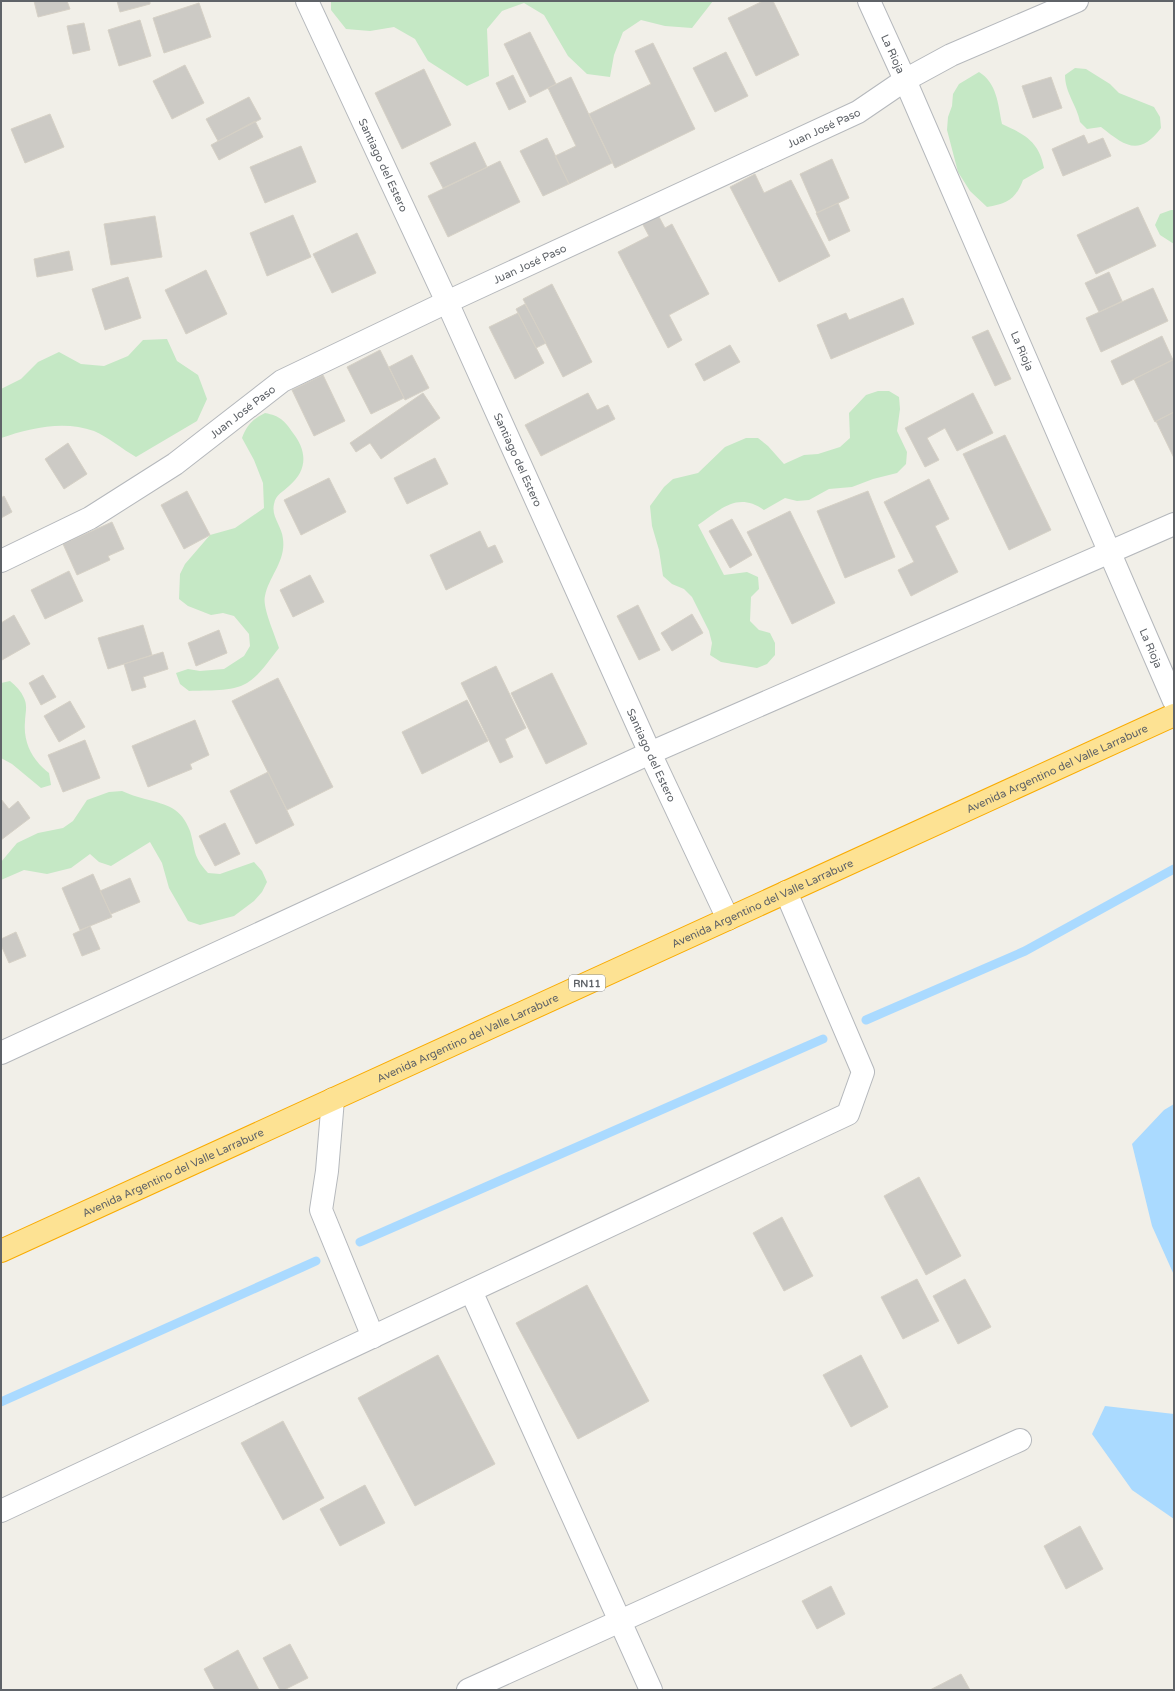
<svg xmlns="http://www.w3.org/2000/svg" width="1175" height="1691" font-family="'Varela Round',sans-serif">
<rect width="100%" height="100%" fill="#f1efe8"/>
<path fill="#c5e8c5" d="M331,1H713L692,28L665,26L641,20L623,32L614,55L610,77L587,74L568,56L544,15L524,3L502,11L487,29L489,76L467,86L428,61L415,39L394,27L370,31L346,29L331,10Z
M1075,68L1086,69L1110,84L1119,93L1154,107L1160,117L1161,128C1139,157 1125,146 1101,127L1087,129L1080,122C1077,105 1065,93 1065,75Z
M979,72C997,83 998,104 1002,124C1024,134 1039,141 1044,168L1023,180C1016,199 1007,204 987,207L970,191L958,172L947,130L948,117L952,106L953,94L959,84Z
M1171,210H1174V244L1160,235L1155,225L1160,214Z
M167,339L177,361L198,375L207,399L197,421L136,457C122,449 108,437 94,431C64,420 30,428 1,438V389L21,379L38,362L59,352L81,364L104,366L128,356L143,340Z
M878,391H889L899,397L900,409L897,431L907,452L906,464L897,473L873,479L852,487L829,489L809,500L797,501L785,498L764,510C737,491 720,510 698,525L724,575L747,572L758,577L759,589L751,597L750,621L759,630L770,633L775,643V655L767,664L757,668L721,662L710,655L712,643L709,631L692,597L684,589L672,584L663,576L659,550L652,526L650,506L664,487L673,479L698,473L725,447L746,438H758L768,446L784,464L804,455L818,454L840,447L850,438L849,413L866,395Z
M265,413C280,416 284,420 293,433C307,451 308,470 289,486C283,492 276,494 274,504C271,517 282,526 283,539C286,561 269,576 265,596C262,607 275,635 279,648C270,659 260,675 247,683C232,692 207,690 189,691L180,684L176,673L188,669L200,671L224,669L244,656L250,646L249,634L234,616L223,613L211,615L188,606L179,599L180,574L185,564L210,535L235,528L264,508L263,483L254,460L242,438C247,425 253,419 265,413Z
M10,681C16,686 21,691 24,698C28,706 25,714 25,722C23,743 33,761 49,773L51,785L41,788L12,764L1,758V683Z
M122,791C129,794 137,797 145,799C167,805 181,807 190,831C196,851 192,855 208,873L220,874L254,862L262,871L267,882L262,892L254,901L234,916L200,925L188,921L169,888L162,863L150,842L111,866L99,862L90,854L71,868L47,874L24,870L1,880V862L17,843L38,833L63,828L73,821L87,800L109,792Z"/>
<path fill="#aadaff" d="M1174,1104V1275L1152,1226L1132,1144L1164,1110Z
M1105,1406L1174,1414V1519L1132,1490L1092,1434Z"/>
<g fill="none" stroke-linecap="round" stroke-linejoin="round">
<path stroke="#aadaff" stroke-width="9" d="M866,1020L1025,951L1174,869
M360,1242L823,1039
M1,1402L316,1261"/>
</g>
<path fill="#cccac5" stroke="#d6d1c6" d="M34,1H67L70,9L38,17Z
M117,1H150V4L120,12Z
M763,1H773L799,55L756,76L728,18Z
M199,3L211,37L164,53L153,18Z
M140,20L151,56L119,66L108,30Z
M84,23L90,50L73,54L67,26Z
M530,32L556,84L530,97L504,44Z
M653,43L695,129L615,168L589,114L651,84L635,51Z
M726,52L748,96L715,112L693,68Z
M185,65L204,103L172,119L153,81Z
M424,69L451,125L402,149L375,93Z
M513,75L526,102L509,110L496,83Z
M571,77L612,163L569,184L555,156L576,146L548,88Z
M1051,77L1062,108L1033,118L1022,86Z
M249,97L261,119L218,141L206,119Z
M50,114L64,147L25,163L11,129Z
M255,121L263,137L219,160L211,145Z
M1084,135L1088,144L1103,138L1111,156L1063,176L1052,149Z
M547,138L569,184L543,196L520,151Z
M475,142L487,167L443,188L430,163Z
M301,146L316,182L265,203L250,167Z
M832,159L849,198L817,213L800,174Z
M500,161L520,202L448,237L428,196Z
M755,174L764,193L791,180L830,256L779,282L730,187Z
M838,203L850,231L829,241L816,213Z
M1138,207L1156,246L1096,274L1077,235Z
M293,215L311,257L267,276L250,233Z
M658,215L665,228L672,224L709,294L669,315L682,340L668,348L618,252L649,236L642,223Z
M155,216L162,257L111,265L104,224Z
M357,233L376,273L332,293L313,254Z
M69,251L73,270L37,277L34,259Z
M206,270L227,314L186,334L165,290Z
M1109,272L1122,301L1099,312L1085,283Z
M128,277L141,318L105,330L92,289Z
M552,284L592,362L563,377L523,299Z
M1153,288L1168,321L1101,352L1086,318Z
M903,298L914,324L831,359L817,325L846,313L849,320Z
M525,304L546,343L536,348L516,309Z
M518,313L544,363L515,379L489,327Z
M988,330L1011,379L995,386L972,337Z
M1162,336L1173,360L1122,385L1111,361Z
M730,345L740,362L704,381L695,364Z
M380,350L404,398L371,414L347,367Z
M412,355L429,388L405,400L389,367Z
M1174,359V412L1155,422L1134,379Z
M323,375L345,421L314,436L292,390Z
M423,393L440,418L381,459L370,443L356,452L350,443Z
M588,393L597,410L608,405L615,419L541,456L525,425Z
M973,393L993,433L957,451L945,428L927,438L939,460L925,467L905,428Z
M1174,412V458L1156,421Z
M1005,435L1051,530L1009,550L963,454Z
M68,443L87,474L64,489L45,459Z
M435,458L448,484L407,504L394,478Z
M329,478L346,512L301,535L284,500Z
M929,479L949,519L935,526L958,572L911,596L898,570L914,562L884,502Z
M187,491L210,535L184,549L161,505Z
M868,491L895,557L845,578L817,511Z
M4,496L12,512L1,518V498Z
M790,511L835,603L792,624L747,532Z
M732,519L752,555L730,568L709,531Z
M112,522L124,549L108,556L110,560L77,575L63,544Z
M480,531L488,548L495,545L503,562L446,590L430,555Z
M69,571L83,601L45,619L31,590Z
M310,575L324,602L293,617L280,590Z
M638,605L660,650L639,660L617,616Z
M692,614L703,633L672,651L661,633Z
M14,615L30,644L2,660L1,623Z
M143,625L152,655L108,669L98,638Z
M219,630L227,653L196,666L188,643Z
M163,652L168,669L143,677L146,687L132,691L124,664Z
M496,666L526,728L505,739L513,757L500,763L461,683Z
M552,673L587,744L546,764L511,693Z
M43,675L56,697L41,705L29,683Z
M278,678L333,787L287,810L232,701Z
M467,700L488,741L422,774L402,732Z
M70,701L85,727L59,742L44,716Z
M195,720L209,755L190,764L192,769L148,787L132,746Z
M85,740L100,778L63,792L48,755Z
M268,772L294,825L256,844L230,791Z
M1,799L9,809L18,801L30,818L1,840Z
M225,823L240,854L215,866L199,836Z
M93,874L112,917L80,930L62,888Z
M130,878L140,902L111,914L100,891Z
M90,926L100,949L82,956L73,934Z
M16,932L26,956L9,963L1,945V939Z
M919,1177L961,1256L926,1275L884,1196Z
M782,1217L813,1276L784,1291L753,1233Z
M917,1279L939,1321L903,1339L881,1297Z
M965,1279L991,1327L958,1344L933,1296Z
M587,1285L649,1401L578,1439L516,1323Z
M438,1355L495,1464L415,1506L358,1398Z
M861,1355L888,1407L851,1427L823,1375Z
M283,1421L324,1498L283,1520L241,1443Z
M365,1485L385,1523L340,1546L320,1509Z
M1080,1526L1103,1569L1066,1589L1044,1546Z
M831,1586L845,1614L817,1629L802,1601Z
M290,1644L308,1678L284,1690H280L263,1658Z
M238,1650L259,1690H215L204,1669Z
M961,1674L970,1690H930Z"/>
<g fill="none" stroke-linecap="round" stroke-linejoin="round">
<g stroke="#b5b8bc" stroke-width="24">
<g id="minor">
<path id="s1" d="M307,1L447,302L650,753L728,919"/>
<path id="s2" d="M869,1L905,80L1174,701"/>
<path id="s3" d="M1,561L90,518L175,464L282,381L447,302L858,112L905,80L951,55L1077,1"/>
<path d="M1,1053L650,753L1174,524"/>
<path d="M333,1099L327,1171L321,1210L373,1337"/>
<path d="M471,1291L651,1690"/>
<path d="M1,1511L848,1114L863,1072L786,892"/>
<path d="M468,1690L1020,1440"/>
</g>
</g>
<g stroke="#f9ab00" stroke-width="24">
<g id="highway">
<path id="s4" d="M1,1251L1174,715"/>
</g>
</g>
<use href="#minor" stroke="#fff" stroke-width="22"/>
<use href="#highway" stroke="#fde293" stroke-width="22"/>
</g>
<g text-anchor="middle" stroke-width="3" stroke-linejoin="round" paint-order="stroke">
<rect fill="#fff" stroke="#8f9295" stroke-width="1" x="569" y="975" width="36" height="16" rx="3"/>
<g font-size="10" font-weight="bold" fill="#5f6368">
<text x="587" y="987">RN11</text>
</g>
<g font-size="11" fill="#5f6368" stroke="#fff">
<text dy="4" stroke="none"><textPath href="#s2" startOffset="58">La Rioja</textPath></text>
<text dy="4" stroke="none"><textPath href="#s3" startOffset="933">Juan José Paso</textPath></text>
<text dy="4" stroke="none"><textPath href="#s1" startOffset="181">Santiago del Estero</textPath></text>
<text dy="4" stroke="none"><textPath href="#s3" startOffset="609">Juan José Paso</textPath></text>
<text dy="4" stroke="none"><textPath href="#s2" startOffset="382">La Rioja</textPath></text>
<text dy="4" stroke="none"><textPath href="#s3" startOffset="285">Juan José Paso</textPath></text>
<text dy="4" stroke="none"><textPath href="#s1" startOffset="505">Santiago del Estero</textPath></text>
<text dy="4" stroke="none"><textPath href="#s2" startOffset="706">La Rioja</textPath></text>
<text dy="4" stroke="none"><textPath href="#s1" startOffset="829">Santiago del Estero</textPath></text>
<text dy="4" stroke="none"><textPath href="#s4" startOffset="1161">Avenida Argentino del Valle Larrabure</textPath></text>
<text dy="4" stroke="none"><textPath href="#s4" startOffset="837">Avenida Argentino del Valle Larrabure</textPath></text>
<text dy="4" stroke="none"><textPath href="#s4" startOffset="513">Avenida Argentino del Valle Larrabure</textPath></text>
<text dy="4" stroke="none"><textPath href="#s4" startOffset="189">Avenida Argentino del Valle Larrabure</textPath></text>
</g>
</g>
<rect width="1175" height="1691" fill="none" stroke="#5f6368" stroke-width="4"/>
</svg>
